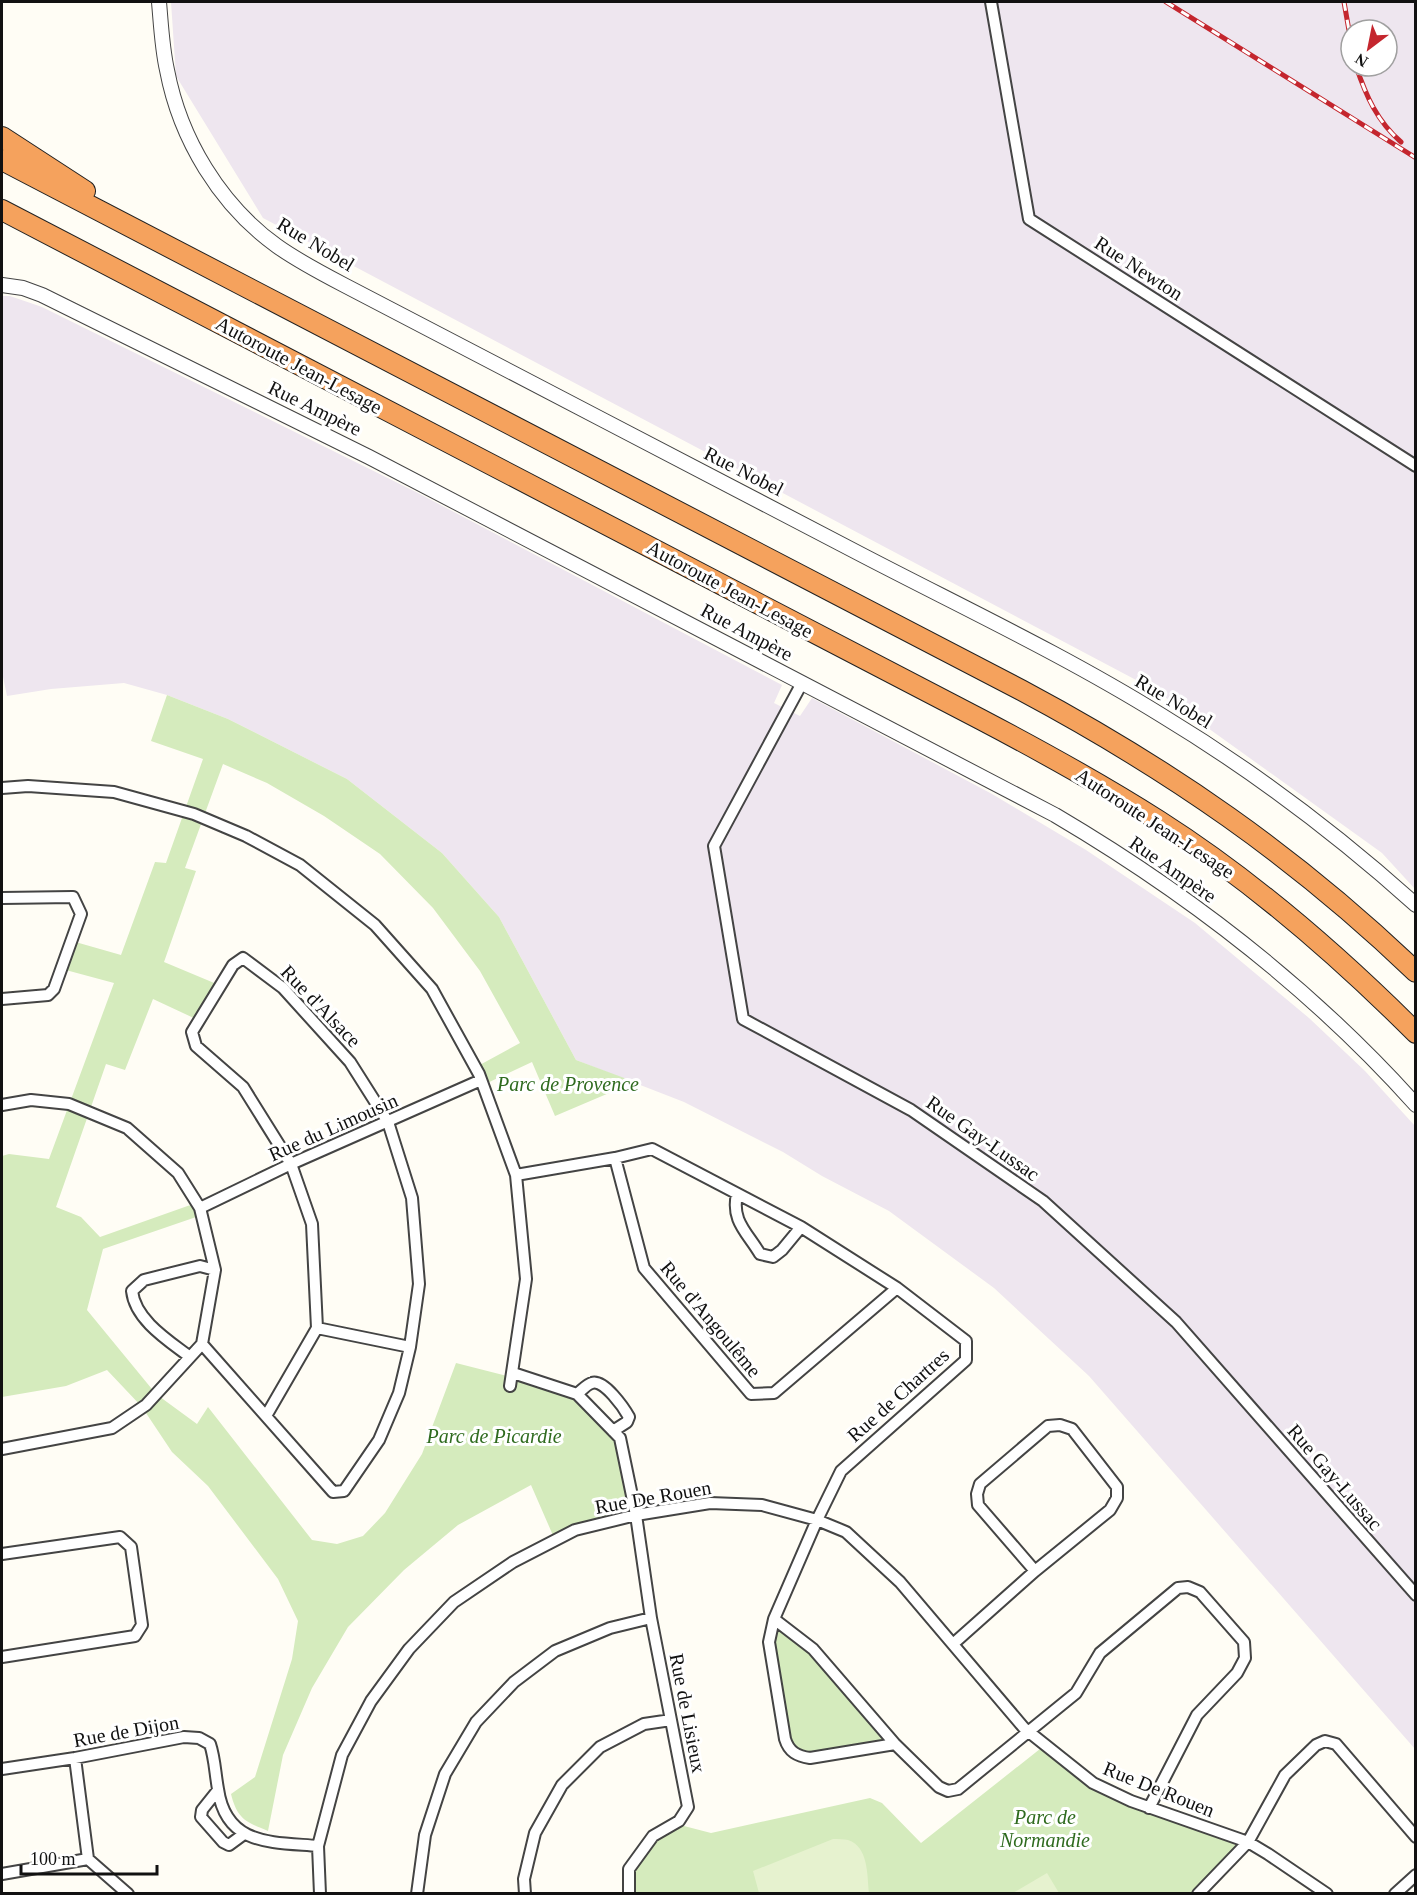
<svg xmlns="http://www.w3.org/2000/svg" width="1417" height="1895" font-family="'Times New Roman',serif">
<rect width="100%" height="100%" fill="#fffdf5"/>
<path fill="#eee6ef" fill-rule="evenodd" d="M171,2H1415V889L1382,853L1155,690L263,218L176,76ZM1351,30H1387V66H1351Z
M2,296H10L42,307L416,492L782,685L774,703L800,716L812,698L992,794L1086,850L1195,923L1309,1018L1365,1071L1415,1126V1749L1089,1376L994,1288L889,1211L822,1176L783,1152L684,1102L576,1060L499,917L442,853L347,779L228,719L167,695L124,683L51,689L7,696L2,672Z"/>
<path fill="#d5ebbd" d="M167,695L228,719L347,779L442,853L499,917L576,1060L635,1082L555,1116L532,1062L483,1085L476,1067L520,1043L480,971L433,908L380,854L324,816L267,783L223,764L185,868L196,871L164,962L219,985L198,1020L153,999L125,1070L106,1064L56,1207L81,1217L100,1237L196,1203L202,1215L103,1249L87,1310L156,1394L197,1424L208,1407L312,1540L337,1544L363,1536L385,1513L422,1454L456,1363L577,1394L620,1438L636,1515L555,1540L531,1485L458,1525L404,1570L348,1627L312,1688L283,1755L268,1831C245,1822 237,1818 231,1794L255,1777L292,1659L298,1621L278,1579L208,1486L172,1452L142,1407L107,1370L66,1386L2,1397V1156L9,1154L49,1159L114,983L62,969L72,941L121,955L155,862L166,863L203,759L151,741Z
M774,1619L813,1649L895,1744L810,1758L788,1747L769,1642Z
M1045,1745L1093,1783L1248,1842L1192,1893L629,1894V1869L653,1836L679,1821L684,1826L711,1833L870,1798L882,1803L921,1843Z"/>
<path fill="#e6f2cf" d="M833,1839C838,1839 844,1839 848,1840C869,1847 867,1876 869,1893H759L753,1871Z
M1047,1873L1059,1893H1013Z"/>
<g fill="none" stroke-linecap="round" stroke-linejoin="round">
<g stroke="#444" stroke-width="14">
<path id="minor" d="M991,2L1029,219L1416,466
M802,683L714,846L743,1019L911,1110L1043,1201L1176,1322L1416,1595
M2,788L28,786L114,792L194,814L246,836L300,865L375,925L432,989L479,1074L516,1175L526,1279L510,1386
M2,898L73,897L81,914L54,989L48,995L2,999
M2,1105L31,1100L69,1104L127,1128L178,1173L200,1208L215,1270L202,1344L146,1405L112,1428L2,1449
M615,1158L644,1268L751,1394L774,1393L897,1288
M516,1175L615,1158L652,1149L801,1227L897,1288L966,1341V1360L841,1471L817,1520L774,1619L769,1642L785,1739C789,1752 797,1756 810,1758L895,1744
M737,1194C731,1221 747,1232 760,1254L773,1257L782,1250L801,1227
M200,1208L291,1164L481,1080
M317,1328L410,1347
M202,1344L333,1492L344,1491L379,1440L399,1393L410,1347L419,1284L412,1198L388,1122L350,1062L283,988L243,958L233,965L192,1032L196,1046L243,1087L291,1164L312,1224L317,1328L266,1416
M190,1357C169,1341 135,1320 132,1291L144,1280L200,1266L215,1270
M513,1373L577,1394L620,1438L636,1515L651,1618L688,1807L679,1821L653,1836L629,1869V1894
M577,1394C581,1391 587,1384 592,1383C604,1379 624,1408 629,1417L627,1422L613,1431
M2,1554L120,1537L131,1547L142,1625L135,1636L2,1657
M774,1619L813,1649L895,1744L939,1787L948,1791L958,1789L1076,1693L1100,1653L1178,1588L1188,1587L1200,1592L1244,1642L1245,1658L1237,1673L1197,1715L1149,1808
M953,1644L1035,1571L1110,1510L1117,1498V1487L1072,1429L1060,1425L1048,1426L980,1484L977,1494L978,1505L1035,1571
M75,1758L88,1859L128,1894
M2,1769L75,1758L184,1737L199,1738L210,1744C215,1759 215,1773 218,1789C226,1846 272,1842 318,1846
M218,1790L202,1810L201,1817L223,1842L229,1845L244,1834
M2,1874L88,1859
M320,1894L318,1846L342,1755L371,1701L409,1649L454,1602L513,1562L575,1530L636,1515L710,1503L762,1505L817,1520L846,1532L900,1582L1024,1728L1093,1783L1131,1801L1248,1842L1268,1854L1327,1894
M417,1894L425,1835L445,1774L476,1722L514,1682L555,1651L610,1628L651,1618
M525,1894L524,1879L535,1833L562,1785L600,1747L644,1724L671,1720
M1198,1894L1248,1842L1285,1775L1316,1745L1325,1741L1336,1744L1416,1837
M1395,1894L1416,1875"/>
</g>
<g stroke="#444" stroke-width="16">
<path id="tertiary" d="M159,2C161,24 162,48 167,70C180,139 220,205 277,246C298,261 321,273 344,285C517,376 691,465 864,556C964,608 1066,656 1161,715C1252,770 1337,834 1416,905
M2,285L23,288L42,295L369,457L1055,815C1189,894 1312,989 1416,1105"/>
</g>
<g stroke="#222" stroke-width="22">
<path id="motorway" d="M2,137L85,191
M2,160L1021,690C1169,769 1295,856 1416,972
M2,210L980,719C1041,751 1101,784 1159,821C1253,881 1337,954 1416,1033"/>
</g>
<use href="#minor" stroke="#fff" stroke-width="10"/>
<use href="#tertiary" stroke="#fff" stroke-width="14"/>
<use href="#motorway" stroke="#f5a25d" stroke-width="20"/>
<g stroke="#c4262e" stroke-width="5">
<path id="rail" d="M1166,2L1416,158
M1344,2L1351,42
M1356,66C1366,96 1377,121 1401,142"/>
</g>
<use href="#rail" stroke="#fff" stroke-width="3" stroke-dasharray="9" stroke-linecap="butt"/>
</g>
<g text-anchor="middle" stroke-width="6" stroke-linejoin="round" paint-order="stroke">
<g font-size="20" fill="#111" stroke="#fff">
<text transform="translate(316 244) rotate(31)" y="7">Rue Nobel</text>
<text transform="translate(1139 268) rotate(33)" y="7">Rue Newton</text>
<text transform="translate(299 365) rotate(28)" y="7">Autoroute Jean-Lesage</text>
<text transform="translate(315 408) rotate(26)" y="7">Rue Ampère</text>
<text transform="translate(744 471) rotate(27)" y="7">Rue Nobel</text>
<text transform="translate(730 589) rotate(28)" y="7">Autoroute Jean-Lesage</text>
<text transform="translate(747 632) rotate(28)" y="7">Rue Ampère</text>
<text transform="translate(1174 701) rotate(31)" y="7">Rue Nobel</text>
<text transform="translate(1155 823) rotate(33)" y="7">Autoroute Jean-Lesage</text>
<text transform="translate(1173 869) rotate(35)" y="7">Rue Ampère</text>
<text transform="translate(321 1006) rotate(46)" y="7">Rue d'Alsace</text>
<text transform="translate(333 1127) rotate(-24)" y="7">Rue du Limousin</text>
<text transform="translate(983 1138) rotate(35)" y="7">Rue Gay-Lussac</text>
<text transform="translate(711 1319) rotate(50)" y="7">Rue d'Angoulême</text>
<text transform="translate(898 1395) rotate(-42)" y="7">Rue de Chartres</text>
<text transform="translate(1335 1477) rotate(49)" y="7">Rue Gay-Lussac</text>
<text transform="translate(653 1497) rotate(-10)" y="7">Rue De Rouen</text>
<text transform="translate(688 1713) rotate(79)" y="7">Rue de Lisieux</text>
<text transform="translate(126 1731) rotate(-10)" y="7">Rue de Dijon</text>
<text transform="translate(1159 1789) rotate(22)" y="7">Rue De Rouen</text>
</g>
<g font-size="20" font-style="italic" fill="#2f6b1f" stroke="#fff">
<text x="568" y="1091">Parc de Provence</text>
<text x="494" y="1443">Parc de Picardie</text>
<text x="1045" y="1824">Parc de<tspan x="1045" dy="23">Normandie</tspan></text>
</g>
</g>
<rect width="1417" height="1895" fill="none" stroke="#111111" stroke-width="6"/>
<g transform="translate(1369 48) rotate(212)"><circle r="28" fill="#ffffff" stroke="#a0a0a0" stroke-width="1.5"/>
<path d="M0-4.5L10 22L0 15L-10 22Z" fill="#c4262e"/>
<text y="-9" font-size="16" font-weight="bold" text-anchor="middle" fill="#111111">N</text>
</g>
<path d="M21 1865v9h136v-9" fill="none" stroke="#111111" stroke-width="3"/>
<text x="30" y="1865" font-size="18" fill="#111111" stroke="#ffffff" stroke-width="4.5" paint-order="stroke">100 m</text>
</svg>
